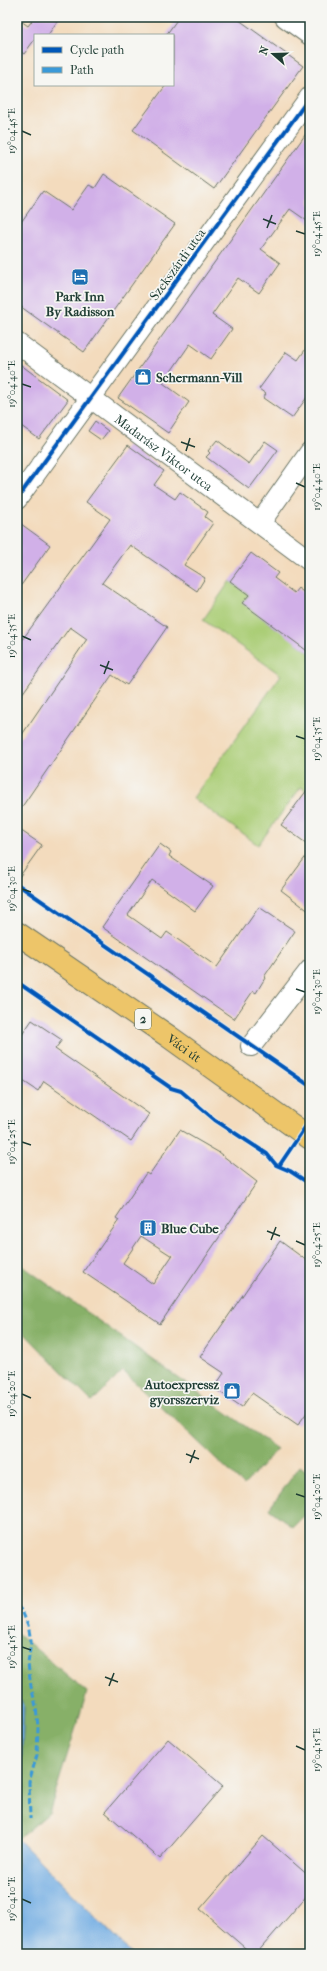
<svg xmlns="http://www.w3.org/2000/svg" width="327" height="1971" font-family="'IM FELL French Canon',serif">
<rect width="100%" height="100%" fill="#f6f6f2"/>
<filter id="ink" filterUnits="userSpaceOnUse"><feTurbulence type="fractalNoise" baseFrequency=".025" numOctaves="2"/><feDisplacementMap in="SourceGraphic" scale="8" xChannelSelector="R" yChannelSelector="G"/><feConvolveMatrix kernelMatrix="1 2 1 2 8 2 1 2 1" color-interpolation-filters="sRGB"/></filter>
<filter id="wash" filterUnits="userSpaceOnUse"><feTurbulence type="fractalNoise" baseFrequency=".012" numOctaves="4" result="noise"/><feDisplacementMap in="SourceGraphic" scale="16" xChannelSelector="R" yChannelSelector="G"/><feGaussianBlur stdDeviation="0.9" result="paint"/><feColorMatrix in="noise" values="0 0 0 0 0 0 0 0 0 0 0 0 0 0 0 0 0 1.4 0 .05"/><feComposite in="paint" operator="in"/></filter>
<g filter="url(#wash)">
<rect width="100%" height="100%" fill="#f3dbbd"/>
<path fill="#aacd76" stroke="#648555" d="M230,581L249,595L243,603L276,628L300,633L294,641L310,653V793L301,787L258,845L193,798L281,675L203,620Z"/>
<path fill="#87b067" stroke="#53764e" d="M17,1262L277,1449L244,1485L123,1371L92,1402L17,1326Z
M300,1466L310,1474V1510L293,1527L269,1509Z
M17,1633L87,1692L49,1813L18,1839L24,1705L17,1697Z"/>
<path fill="#73ade3" stroke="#49758c" d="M17,1697L24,1705L18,1839L132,1954H17Z"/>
<g id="blocks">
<path fill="#d1b0e8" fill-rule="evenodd" d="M35,17H60L48,35H35V39L24,54L17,49V18L28,26Z
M179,17H235L303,66L214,189L133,130L166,85H173V35H166Z
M310,128V223L290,209L261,249L280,263L259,293L238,278L212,315L232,329L211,359L190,344L163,383L189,402L168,433L118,398Z
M104,174L175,224L84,352L17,304V228L43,191L71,210L89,185L95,188Z
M310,343V393L292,418L263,398L266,394L259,389L286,352L298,360Z
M17,362L68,400L39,439L17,423Z
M95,421L108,431L101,440L88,431Z
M217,440L249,464L265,441L278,450L249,489L206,457L210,453L208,451Z
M128,445L164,471L154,485L175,499L180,492L208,512L205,517L213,523L184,565L205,578L197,591L130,545L102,583L167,627L127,685L112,675L17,814V742L87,639L70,627L17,701V636L22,640L110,519L86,502Z
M17,521L50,545L17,591Z
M251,553L278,573L274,578L294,593L298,588L310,597V653L242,603L249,595L230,581Z
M310,786V846L281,825Z
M17,828L42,845L17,880Z
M160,844L171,852L169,856L213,886L195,911L152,880L128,915L162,939L167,932L217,967L259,907L295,931L264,977L265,978L256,993L253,991L234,1019L102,927Z
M310,851V912L281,890Z
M32,1020L62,1040L55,1049L149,1114L131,1141L44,1081L38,1091L17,1077V1042Z
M180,1130L218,1152L257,1182L160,1324L83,1272L119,1220L116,1218L146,1173L149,1175ZM141,1236L172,1256L153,1284L123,1263Z
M280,1241L310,1263V1408L298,1425L252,1393L242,1407L214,1388L224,1373L200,1357Z
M168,1739L223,1786L160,1859L105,1812Z
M263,1836L310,1877V1892L256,1954H252L200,1909Z"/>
</g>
</g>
<g filter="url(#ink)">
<use href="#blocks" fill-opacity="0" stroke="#697464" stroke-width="1"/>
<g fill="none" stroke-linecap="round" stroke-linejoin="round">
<g stroke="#697464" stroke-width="22">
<g id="minor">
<path d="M285,17L310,35"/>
<path id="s1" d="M17,343L310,561"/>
<path d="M17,499L310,97"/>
<path d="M260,523L310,452"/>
<path d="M251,1046L310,970"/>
</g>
</g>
<g stroke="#697464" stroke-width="24">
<g id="major">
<path id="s2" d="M17,933L168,1036L310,1138"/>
</g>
</g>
<use href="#minor" stroke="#fff" stroke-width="20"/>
<use href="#major" stroke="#edc569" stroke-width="22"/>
<path stroke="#3a99d8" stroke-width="3" stroke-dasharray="6 3" stroke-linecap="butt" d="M17,1606L22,1611L28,1625L31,1641L28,1664L31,1687L36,1706L38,1727L37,1755L29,1782L30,1819"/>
<g stroke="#f6f6f2" stroke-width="6">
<path id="cycleway" d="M17,499L310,97
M17,884L310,1086
M17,982L171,1088L181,1091L215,1120L267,1154L276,1165L290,1171L310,1184
M279,1166L310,1120"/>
</g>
<use href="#cycleway" stroke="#0057b8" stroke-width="4"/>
</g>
</g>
<path fill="none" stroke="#1f3d34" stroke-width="1.5" d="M22,131L31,135M263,219L276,224M267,228L272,215M296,231L305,234M22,384L31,387M181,442L195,447M186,451L190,438M296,483L305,487M22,636L31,640M100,665L113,670M104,674L109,661M296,736L305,739M22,889L31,892M296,989L305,992M22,1142L31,1145M267,1231L280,1236M271,1240L276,1227M296,1241L305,1245M22,1394L31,1398M186,1454L199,1459M190,1463L195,1450M296,1494L305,1497M22,1647L31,1650M105,1677L118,1682M109,1686L114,1673M296,1746L305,1750M22,1899L31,1903"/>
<defs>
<g id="hotel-square" transform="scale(0.9)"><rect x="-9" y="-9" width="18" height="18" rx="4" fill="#1f6fb2" stroke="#f6f6f2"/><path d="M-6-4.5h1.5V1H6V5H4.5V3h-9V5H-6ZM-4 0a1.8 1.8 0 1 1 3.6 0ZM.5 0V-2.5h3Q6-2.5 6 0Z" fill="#fff"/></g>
<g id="shop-square" transform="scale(0.9)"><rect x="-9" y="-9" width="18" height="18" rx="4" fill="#1f6fb2" stroke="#f6f6f2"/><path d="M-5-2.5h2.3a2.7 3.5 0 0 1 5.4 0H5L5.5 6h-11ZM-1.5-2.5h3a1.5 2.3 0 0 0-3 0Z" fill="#fff"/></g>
<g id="building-square" transform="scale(0.9)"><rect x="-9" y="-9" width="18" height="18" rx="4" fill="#1f6fb2" stroke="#f6f6f2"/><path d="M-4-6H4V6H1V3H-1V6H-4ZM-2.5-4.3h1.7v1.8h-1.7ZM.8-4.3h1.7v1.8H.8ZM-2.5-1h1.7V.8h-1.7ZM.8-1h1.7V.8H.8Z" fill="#fff"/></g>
</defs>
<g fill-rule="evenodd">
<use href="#hotel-square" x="80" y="277"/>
<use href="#shop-square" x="143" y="377"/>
<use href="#building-square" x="148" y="1228"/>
<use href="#shop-square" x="232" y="1391"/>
</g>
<g text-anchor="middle" stroke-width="3.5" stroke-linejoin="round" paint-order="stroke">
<rect fill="#f6f6f2" stroke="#60746d" stroke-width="1" x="135" y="1009" width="16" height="20" rx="3"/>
<g font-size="12" font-weight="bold" fill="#1f3d34">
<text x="143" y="1023">2</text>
</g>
<g font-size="13" fill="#1f3d34" stroke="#f6f6f2">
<text transform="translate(177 264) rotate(-54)" y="5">Szekszárdi utca</text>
<text dy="5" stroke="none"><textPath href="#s1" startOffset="183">Madarász Viktor utca</textPath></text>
<text dy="5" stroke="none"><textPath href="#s2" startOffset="203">Váci út</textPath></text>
</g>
<g font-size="13" font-weight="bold" fill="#1f3d34" stroke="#f6f6f2" text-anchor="start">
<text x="80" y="301" text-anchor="middle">Park Inn<tspan x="80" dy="15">By Radisson</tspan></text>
<text x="156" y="382">Schermann-Vill</text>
<text x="161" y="1233">Blue Cube</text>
<text x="219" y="1389" text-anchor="end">Autoexpressz<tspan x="219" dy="15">gyorsszerviz</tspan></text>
</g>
</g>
<rect width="327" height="1971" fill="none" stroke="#f6f6f2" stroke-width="44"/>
<rect x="34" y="34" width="140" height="52" fill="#f6f6f2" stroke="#a0aca6"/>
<rect x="42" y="47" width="20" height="6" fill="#0057b8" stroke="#a0aca6"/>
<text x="70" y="54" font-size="12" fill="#1f3d34">Cycle path</text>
<rect x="42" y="67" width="20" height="6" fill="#3a99d8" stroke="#a0aca6"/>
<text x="70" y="74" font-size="12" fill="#1f3d34">Path</text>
<g transform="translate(273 54) rotate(290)" stroke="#f6f6f2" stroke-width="3" paint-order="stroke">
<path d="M0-3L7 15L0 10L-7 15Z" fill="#1f3d34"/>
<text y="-6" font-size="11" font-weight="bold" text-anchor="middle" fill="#1f3d34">N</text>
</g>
<rect x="22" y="22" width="283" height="1927" fill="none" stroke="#1f3d34" stroke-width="1.5"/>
<g font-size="10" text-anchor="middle" fill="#1f3d34">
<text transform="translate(11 131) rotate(-90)" y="4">19°04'45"E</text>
<text transform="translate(316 234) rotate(-90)" y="4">19°04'45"E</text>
<text transform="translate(11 384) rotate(-90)" y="4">19°04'40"E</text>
<text transform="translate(316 487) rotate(-90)" y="4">19°04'40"E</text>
<text transform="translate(11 636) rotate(-90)" y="4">19°04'35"E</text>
<text transform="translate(316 739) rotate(-90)" y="4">19°04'35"E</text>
<text transform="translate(11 889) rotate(-90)" y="4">19°04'30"E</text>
<text transform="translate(316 992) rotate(-90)" y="4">19°04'30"E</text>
<text transform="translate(11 1142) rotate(-90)" y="4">19°04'25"E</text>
<text transform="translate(316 1245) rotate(-90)" y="4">19°04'25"E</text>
<text transform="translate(11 1394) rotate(-90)" y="4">19°04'20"E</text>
<text transform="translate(316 1497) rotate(-90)" y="4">19°04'20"E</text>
<text transform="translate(11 1647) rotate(-90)" y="4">19°04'15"E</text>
<text transform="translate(316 1750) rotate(-90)" y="4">19°04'15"E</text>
<text transform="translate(11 1899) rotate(-90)" y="4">19°04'10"E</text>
</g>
</svg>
